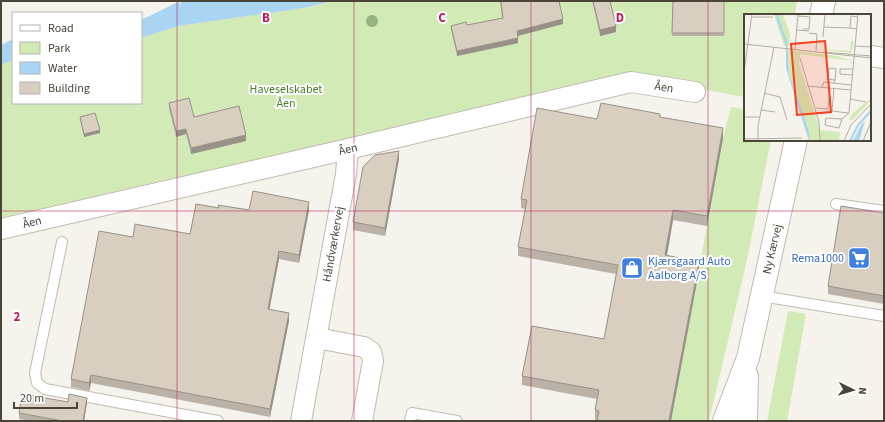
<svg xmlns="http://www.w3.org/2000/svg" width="885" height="422" font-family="'Source Sans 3',sans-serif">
<rect width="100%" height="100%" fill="#f6f3ec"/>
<path fill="#d2eab5" d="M332,1H797L795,15H745V140H771L747,260L709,421H669L672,417L723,138L731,107L743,109L744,97L665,82L164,180L32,212H23L1,218V65L13,60V103H141V38L178,26L304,8Z
M788,311L806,314L787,421H767Z"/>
<path fill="#a9d4f2" d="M181,1H332L304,8L178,26L141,38V20L178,2L181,4Z
M13,39V60L1,65V45Z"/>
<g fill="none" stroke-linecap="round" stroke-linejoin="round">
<g stroke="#c2bbae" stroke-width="12">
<path id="service" d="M836,204L884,211
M62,242L35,373L37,383L45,389L218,421
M761,296L884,316
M410,421L412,413L457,421"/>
</g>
<g stroke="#c2bbae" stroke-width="22">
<path id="minor" d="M870,56L884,58
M1,229L348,149L631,82L695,92
M317,338L364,347L371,352L373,361L362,421
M301,421L346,174L348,149"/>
</g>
<g stroke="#c2bbae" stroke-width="24">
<path id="tertiary" d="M821,15L824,1
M724,421L748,358L796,140
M746,421L747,376"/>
</g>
<use href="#service" stroke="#fff" stroke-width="10"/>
<use href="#minor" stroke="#fff" stroke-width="20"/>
<use href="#tertiary" stroke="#fff" stroke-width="22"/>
</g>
<circle fill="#97b381" cx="372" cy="21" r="6"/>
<path fill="#bab2a6" d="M500,1H559L563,24L518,36V43L457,56L451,30V26L467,25L502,18Z
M592,1H610L616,32L600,36Z
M673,1H724V36H672Z
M169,103L194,117L246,141L191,154L186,134L176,137L169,109Z
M80,117L100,133L84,137L80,120Z
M660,117L723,138L707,226L673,220L667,256L699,271L671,421H597V420H595V410L597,399L522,385V376L604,339L616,274L518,256V247L525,209L521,208V199L597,119Z
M399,159L385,236L353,230V222Z
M218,205L249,210H309L299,263L279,259L269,309L289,321L270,417L91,383L89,391L71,387V379L133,237L190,234L218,208Z
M884,213V304L828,294V286Z
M68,402L87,403L84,421H30L19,419V413Z"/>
<path fill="#979187" d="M563,19V24L517,36V31Z
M616,26V32L600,36V30Z
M518,38V43L457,56V51Z
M723,128V138L707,226V216Z
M186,129V134L176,137V131Z
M100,130V133L84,137V134Z
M246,135V141L191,154V148Z
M399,151V159L385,236V228Z
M309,202V210L299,263V255Z
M673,210V220L665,265V255Z
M279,251V259L268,317V309Z
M699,262V271L671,421H669Z
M289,313V321L270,417V409Z
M91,375V383L89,391V383Z
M87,398V403L84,421H83Z"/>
<path fill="#d8cfc1" stroke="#979187" d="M501,1H559L563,19L517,31L518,38L457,51L451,26L466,22L467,25L503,18Z
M593,1H610L616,26L600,30Z
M673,1H724V33H672Z
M189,98L194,117L239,106L246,135L191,148L186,129L176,131L169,103Z
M601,103L660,114V117L723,128L707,216L673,210L665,255L699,262L669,421H597L599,411L595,410L599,390L522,376L532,326L604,339L618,265L518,247L527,200L521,199L537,108L597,119Z
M95,113L100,130L84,134L80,117Z
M399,151L385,228L353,222L363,167L375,155Z
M253,191L309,202L299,255L279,251L268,309L289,313L270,409L91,375L89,383L71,379L99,231L133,237L135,224L190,234L196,204L219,208L218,205L249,210Z
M841,206L884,213V296L828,286Z
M22,394L68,402L69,394L87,398L83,421H63L19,413Z"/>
<path fill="none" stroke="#c2185b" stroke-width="1" stroke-opacity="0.55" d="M177,1V421M354,1V421M531,1V421M708,1V421M1,211H884"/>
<defs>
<g id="supermarket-square" transform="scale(1.15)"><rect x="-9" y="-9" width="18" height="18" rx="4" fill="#3f7fe0" stroke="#fff"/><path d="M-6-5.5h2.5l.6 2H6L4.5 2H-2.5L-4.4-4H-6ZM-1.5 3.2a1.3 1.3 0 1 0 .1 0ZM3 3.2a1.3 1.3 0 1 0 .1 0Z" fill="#fff"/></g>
<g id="shop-square" transform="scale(1.15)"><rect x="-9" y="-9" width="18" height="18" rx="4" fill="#3f7fe0" stroke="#fff"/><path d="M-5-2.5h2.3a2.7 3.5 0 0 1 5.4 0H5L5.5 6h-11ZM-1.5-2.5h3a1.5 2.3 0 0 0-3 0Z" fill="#fff"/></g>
</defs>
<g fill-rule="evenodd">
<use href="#supermarket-square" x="859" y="258"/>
<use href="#shop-square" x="632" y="268"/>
</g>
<g text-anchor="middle" stroke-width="4" stroke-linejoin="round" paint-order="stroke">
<g font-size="12" fill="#4b4439" stroke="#fff">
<text transform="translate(664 87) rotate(9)" y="4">Åen</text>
<text transform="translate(348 149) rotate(-13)" y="4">Åen</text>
<text transform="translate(32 222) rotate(-13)" y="4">Åen</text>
<text transform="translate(333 244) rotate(-80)" y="4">Håndværkervej</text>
<text transform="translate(772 249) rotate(-77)" y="4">Ny Kærvej</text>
</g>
<g font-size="12" fill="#4a7f2a" stroke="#fff">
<text x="286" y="93">Haveselskabet<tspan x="286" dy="14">Åen</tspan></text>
</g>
<g font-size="12" fill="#366cbe" stroke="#fff" text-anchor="end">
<text x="844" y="262">Rema1000</text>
<text x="648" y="265" text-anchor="start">Kjærsgaard Auto<tspan x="648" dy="14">Aalborg A/S</tspan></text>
</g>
</g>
<g transform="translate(744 14)">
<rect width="127" height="127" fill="#f6f3ec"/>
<path d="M30,0H39L46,20L45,32H40ZM107,27L110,28L107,39L73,35L106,37ZM43,36L93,42L108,47L106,53L107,47L56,40L55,49L76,116L96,118L95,127H65V117L45,60ZM127,84L124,90L108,106H105L108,100Z" fill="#d2eab5"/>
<path d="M31,0L43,26L45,60L65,117V127L42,54V32ZM121,107L115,127H109L117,111Z" fill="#a9d4f2"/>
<path fill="none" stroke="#a9d4f2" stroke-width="2" d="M33,0L38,16M106,127L114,111L127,97"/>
<path fill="none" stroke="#b2ada4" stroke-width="1" d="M54,2L66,3L65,15H59M8,3H29M80,13L106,14M113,15L106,14L107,2L114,3M53,16L65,17M65,19L73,20L72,37M79,23L81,0M0,30L127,44M111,32L127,33M51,35L54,0M79,38L127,42M56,44L75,108L76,127M0,58L8,0M108,61L96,60V55H109M90,69L91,66L92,55L85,54L84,65L91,66M63,72L107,76M78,73L80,68L107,71M90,74L88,97L104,99M20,79L36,83L43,106M106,85L122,88M72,94L84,95L86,74M17,96L31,98M105,99L114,0M0,103H15M98,105L95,114L81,111L82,104L98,105L105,99M0,125L58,124M14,127V112L30,33M100,127L107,111L127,90M119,127L127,108"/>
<path fill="#fc3f1d" fill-opacity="0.15" stroke="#fc3f1d" stroke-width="2" d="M81,27L87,98L53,101L47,30Z"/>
<rect width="127" height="127" fill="none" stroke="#4b4439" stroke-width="2"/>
</g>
<g font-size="13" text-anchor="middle" font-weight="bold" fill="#c2185b" stroke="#fff" stroke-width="4" stroke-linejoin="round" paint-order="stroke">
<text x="266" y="22">B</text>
<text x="442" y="22">C</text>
<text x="620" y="22">D</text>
<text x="17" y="321">2</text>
</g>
<rect width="885" height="422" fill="none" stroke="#4b4439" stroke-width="4"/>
<rect x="12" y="12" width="130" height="92" fill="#ffffff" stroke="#b7b4b0"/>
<rect x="20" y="25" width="20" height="6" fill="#ffffff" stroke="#b7b4b0"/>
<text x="48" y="32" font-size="12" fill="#4b4439">Road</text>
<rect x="20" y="42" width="20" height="12" fill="#d2eab5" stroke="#b7b4b0"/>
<text x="48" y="52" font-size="12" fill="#4b4439">Park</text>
<rect x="20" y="62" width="20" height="12" fill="#a9d4f2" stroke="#b7b4b0"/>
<text x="48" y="72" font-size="12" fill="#4b4439">Water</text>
<rect x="20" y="82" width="20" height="12" fill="#d8cfc1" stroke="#b7b4b0"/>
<text x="48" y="92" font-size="12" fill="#4b4439">Building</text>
<g transform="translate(853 390) rotate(95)" stroke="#ffffff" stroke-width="3" paint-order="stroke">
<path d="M0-3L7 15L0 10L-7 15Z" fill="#4b4439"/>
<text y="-6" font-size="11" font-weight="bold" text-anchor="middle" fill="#4b4439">N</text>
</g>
<path d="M14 402v6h63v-6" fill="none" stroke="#4b4439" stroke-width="2"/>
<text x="20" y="402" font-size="12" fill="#4b4439" stroke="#ffffff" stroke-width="3" paint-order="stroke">20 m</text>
</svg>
